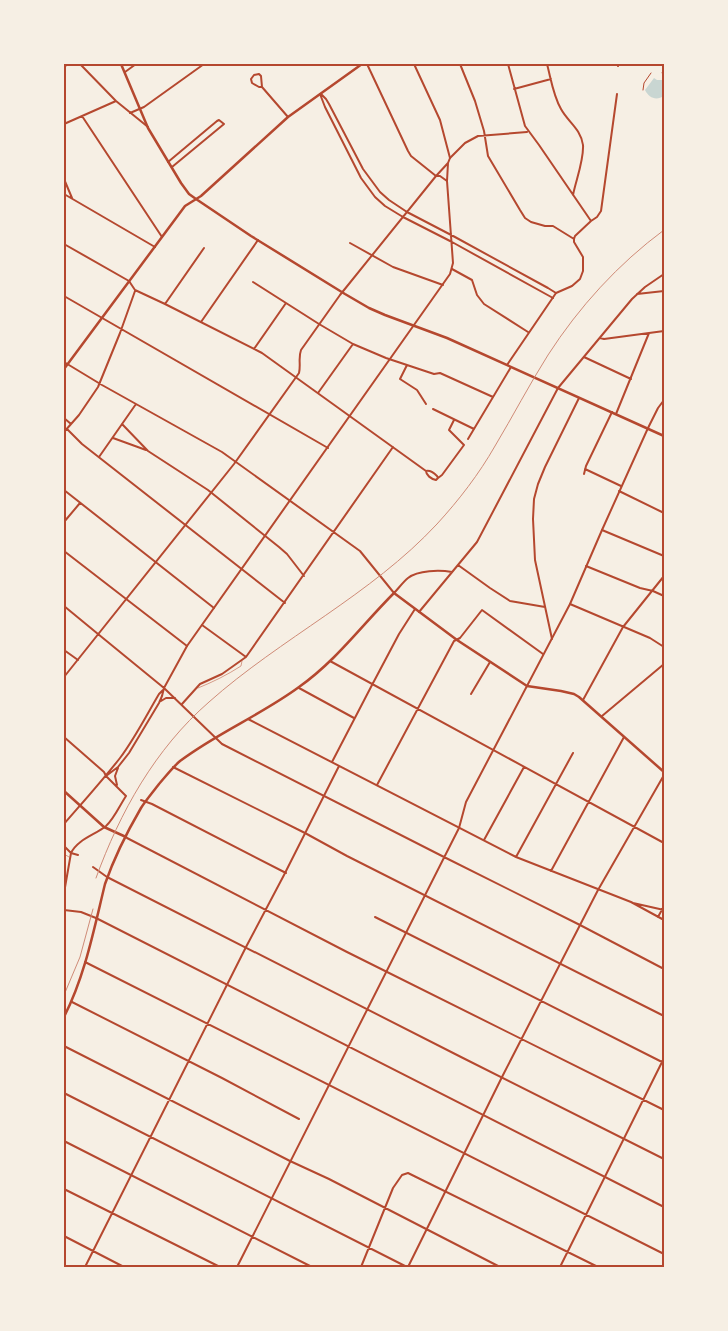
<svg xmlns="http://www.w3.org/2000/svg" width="728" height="1331" font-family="'Work Sans',sans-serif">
<rect width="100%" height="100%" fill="#f6efe4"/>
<path fill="#c9d6d2" d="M654,78L657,80H662L664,84V96C656,101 649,98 645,90Z"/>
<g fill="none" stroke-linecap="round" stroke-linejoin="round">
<path stroke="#b5482f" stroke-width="0.5" d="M198,688C213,682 227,675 241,666L242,661
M64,854L69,857"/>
<path stroke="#b5482f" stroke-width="1" d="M662,73L664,74
M643,90L644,83L651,73"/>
<path stroke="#b5482f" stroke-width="2" d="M80,64L116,101L148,127
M367,64L408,151L411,156L436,176
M460,64L475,101L484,131L488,156L520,210L525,218L531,222L545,226H553L574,239
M508,64L525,126L539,145L591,221L575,236L574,239
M547,64C551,79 553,95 561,109C568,122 581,129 583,145C584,160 576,180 573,195
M64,66L70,64
M618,66L619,64
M125,72L136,64
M262,87L261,76L259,74L254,75L251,79L252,83L259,87H262L288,117
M514,89L551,79
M130,113L144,107L204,64
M82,116L162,237
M64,124L116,101
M450,158L465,143L478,136L527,132
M168,162L217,121L219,120L224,124L172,167
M64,179L72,198
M64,194L155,247
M591,221L597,217L601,211L617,94
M350,243L393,267L443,285
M64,244L129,281L135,290L165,304L262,353L426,471C426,475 431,479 436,480L438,478L437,476C434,473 430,470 426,471
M452,269L472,280L477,295L484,304L528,332
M253,282L319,324L353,344L386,358L434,374L440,373L493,397
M637,294L664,291
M64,296L328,448
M165,304L204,248
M201,322L258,240
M600,338L604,339L664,331
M254,349L286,303
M584,357L631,379
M64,362L102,385L222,452L360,551L394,593C398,589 403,582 408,578C418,570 440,570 452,572
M407,365L400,379L417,390L426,404
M507,365L556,293L572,286L580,279L583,271V257L574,242V239
M318,393L353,344
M433,409L474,429
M616,414L649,333
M64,418L71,424
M122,424L148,451L208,490L279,547L287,554L304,576
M67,429L82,444L285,603
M64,432L79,415L98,387L120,333L135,291
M113,438L146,450
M468,439L511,367
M99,457L136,404
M585,469L621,486
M584,474L586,466L612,412
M438,478L442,475L464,445L449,430L454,420
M64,490L214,608
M619,491L664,513
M64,522L80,503
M602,530L664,556
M64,551L187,646
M458,565L490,588L510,601L545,607
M586,566L640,588L653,591L664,596
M570,604L650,638L664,647
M64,606L98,634
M419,612L477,542L558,388L632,299L645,287L664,274
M202,625L246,657
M552,639L535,560L533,519L534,499L538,484L545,467L579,398
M64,650L78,660
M330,661L664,843
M299,688L354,718
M471,694L490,662
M583,700L623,627L664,576
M182,704L200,684L222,674L246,657L393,447
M602,716L664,664
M248,719L516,857L631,902L664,920
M332,762L372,685L399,634L415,609
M377,785L454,641L460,638L482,610L543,654
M141,800L152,804L286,873
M127,838L347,952L664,1110
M484,840L524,767
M516,857L573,753
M551,871L624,737
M64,893L71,853
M633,903L664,910
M64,910L81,912L96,918
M375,917L664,1063
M658,917L664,906
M85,962L664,1254
M72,1002L222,1078L299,1119
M64,1046L290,1161L329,1179L500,1267
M64,1093L407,1267
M64,1189L220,1267
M64,1236L124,1267
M85,1267L246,947L284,875L339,766
M361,1267L393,1188L402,1175L408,1173L598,1267
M408,1267L502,1077L598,890L664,775
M560,1267L664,1058"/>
<path stroke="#b5482f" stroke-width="2" d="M320,94L325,107L361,178L375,197L385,206L403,217L452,242L553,298
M321,94L326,99L329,104L363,169L380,192L389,200L407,212L455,237L548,288L556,293
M436,176H440L447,181
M98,634L164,688L222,744L444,857L580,925L664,969
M64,677L234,464L299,373C301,365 298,358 301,350L340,295L436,176L448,163
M161,701L166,698H175
M64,737L104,772L106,776L126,796C120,805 114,819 106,826C95,835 78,839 71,853
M173,767L305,833L347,856L664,1016
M106,776L118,767L129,753L159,703L162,696L164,688L187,646L450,274L453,263L447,181L448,163L450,158L440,120L414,64
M117,785L115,776L118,768
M64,824C83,802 102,781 120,758C135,738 146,716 159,694L163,690
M64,846L71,853L78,855
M93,867L107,877L461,1057L664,1159
M96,918L664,1207
M64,1141L312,1267
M237,1267L459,828L466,802L570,604L602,530L648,428L658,408L664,400"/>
<path stroke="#b5482f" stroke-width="2.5" d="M64,791L104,827L126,837
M64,1017C85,976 94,929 105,884C114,858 127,832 141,808C146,800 153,792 159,784C166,776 172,768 180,761C217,733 261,715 299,687C336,661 362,625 394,593L457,640L527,686L561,691L574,694L579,697L664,772"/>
<path stroke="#b5482f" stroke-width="2.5" d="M121,64L148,128L181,183L189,194L196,199L251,236L345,294L369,308L385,315L447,338L664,436
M64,369L185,206L201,196L288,117L362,64"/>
<path stroke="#cf8b77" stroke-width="1" d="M96,878C120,812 155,749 209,702C281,638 371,595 437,524C459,500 479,474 495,446C513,416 529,385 548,355C579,307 618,264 664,230
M64,995L80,957L93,909"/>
</g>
<rect width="728" height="1331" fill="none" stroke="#f6efe4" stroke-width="130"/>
<rect x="65" y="65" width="598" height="1201" fill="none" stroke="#b5482f" stroke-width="2"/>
</svg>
